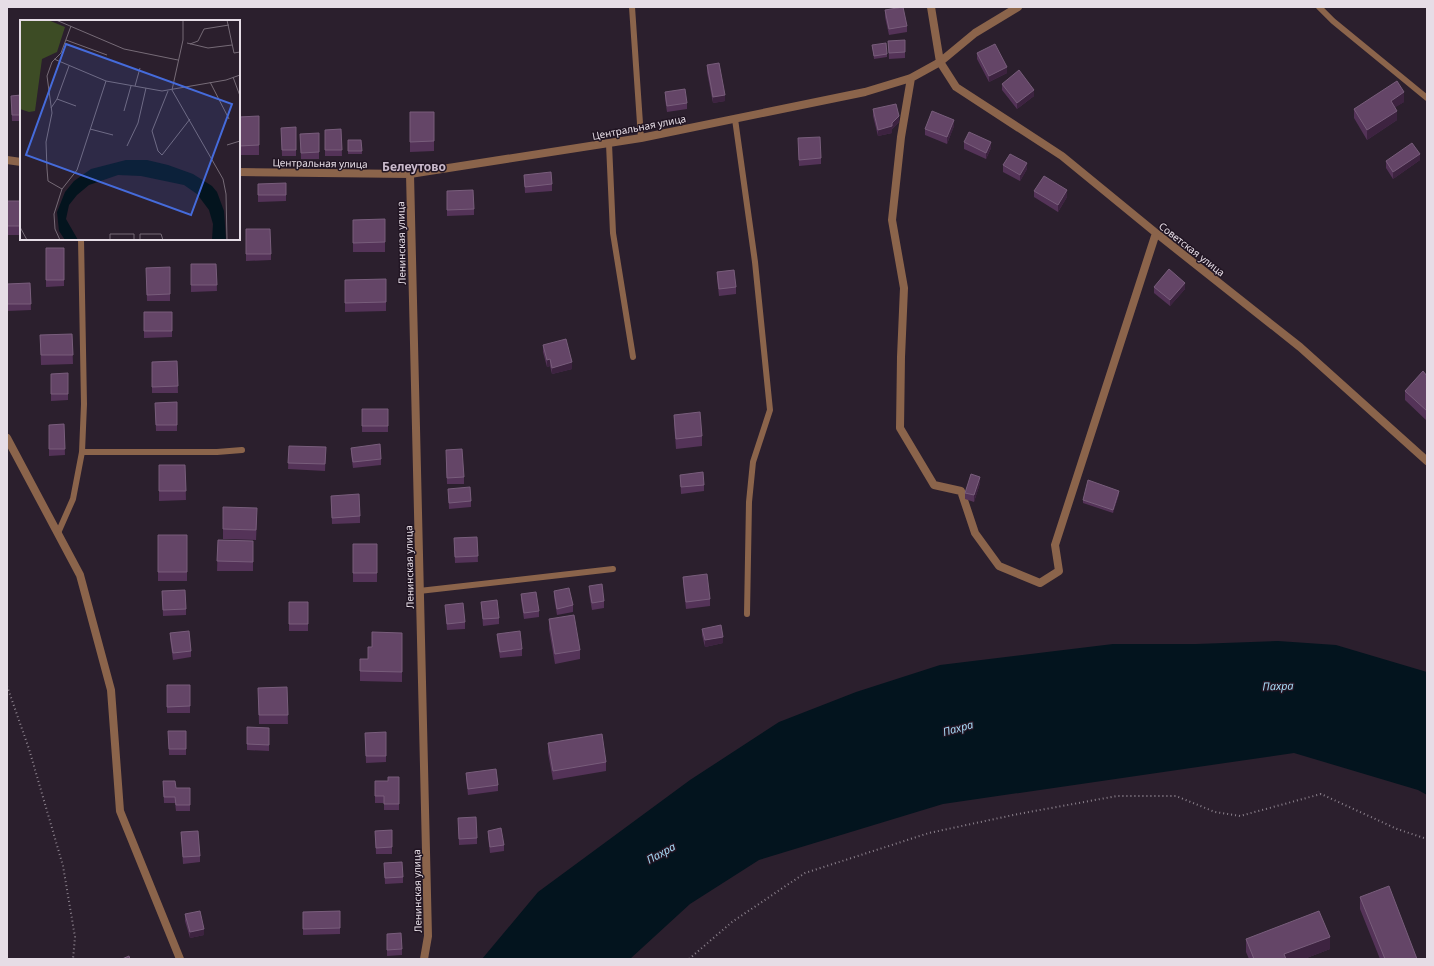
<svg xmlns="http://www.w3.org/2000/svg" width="1434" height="966" font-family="'Noto Sans',sans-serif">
<rect width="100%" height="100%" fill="#2b1f2d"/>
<path fill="#03141e" d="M1278,641L1336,645L1427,672V795L1418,790L1294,753L943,804L759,860L690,904L630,959H482L538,892L690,780L779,722L856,692L940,665L1113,644H1196Z"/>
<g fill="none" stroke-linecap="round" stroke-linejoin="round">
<path stroke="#8c828d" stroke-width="2" stroke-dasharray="1 3" stroke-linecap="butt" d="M7,686L29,749L63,866L75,937L73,959
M689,959L732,922L805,873L929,833L1018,814L1117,796H1176L1215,812L1240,816L1321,794L1397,829L1427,839"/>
<path stroke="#8b644b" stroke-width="6" d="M632,7L641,138
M1319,7L1333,21L1427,98
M735,119L755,262L770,410L753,462L749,502L747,614
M609,144L613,233L633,357
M82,452H217L242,450
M58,533L73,499L82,452L84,404L81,239
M419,591L613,569"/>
<path stroke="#8b644b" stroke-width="8" d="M931,7L940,62L956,87L1062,156L1156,233L1300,347L1427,461
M911,78L901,137L892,220L904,288L901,357L900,428L934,485L961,491L975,533L999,566L1040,583L1059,571L1055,545L1156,233
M7,160L21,162
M239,172L410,174L641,138L865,92L911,78L940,62L975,33L1018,7
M410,174L428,936L424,959
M7,438L80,575L111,690L120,811L180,959"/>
</g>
<path fill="#543358" d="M885,10L907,26V32L889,35L885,17Z
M888,41L905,52V58L889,59Z
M872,45L887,54V57L874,59Z
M977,53L1007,73L989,82L977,59Z
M707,65L725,101L713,103L707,72Z
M1002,84L1034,96L1017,109L1002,90Z
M665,92L687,103V109L667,112L665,99Z
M21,95V121H12L11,96Z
M1404,102L1395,107L1397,120L1367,140L1354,118V109Z
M873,109L899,122L892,129V133L878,136L873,116Z
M410,112H434V151L410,152Z
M259,116V155H239V117Z
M954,126L947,144L925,135V129Z
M296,127V156H282L281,128Z
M341,129L342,156H325V130Z
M319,133V159H301L300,134Z
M798,138L821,158V164L799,166Z
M348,140H361L362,154H348Z
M964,142L991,148L986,159L964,149Z
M1420,160L1393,179L1386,168V161Z
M1003,165L1027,169L1020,181L1003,172Z
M524,175L552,184V191L525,193Z
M258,184L286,195V201L258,202Z
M447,191L474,209V215L447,216Z
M1034,191L1067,197L1058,212L1034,197Z
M7,201H21V235H7Z
M385,219V252H353V220Z
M246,229L271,254V260L246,261Z
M46,248H64V286L46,287Z
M191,264H216L217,291L191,292Z
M170,267V301H147L146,268Z
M717,272L736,287V294L719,296L717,279Z
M386,279V311L345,312V280Z
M30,283L31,310L7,311V284Z
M1154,287L1185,289L1170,306L1154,293Z
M144,312H172V337L144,338Z
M72,334L73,364L41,365L40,335Z
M543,345L572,369L552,374L550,366L547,367L543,352Z
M177,361L178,393H152V362Z
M68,373V400L51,401V374Z
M1427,376V421L1405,400V391Z
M177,402V431H156L155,403Z
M362,409H388V432H362Z
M674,415L702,436V446L676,449L674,424Z
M64,424L65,455L49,456V425Z
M289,446L326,447L325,471L288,469Z
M351,448L381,459V465L353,468L351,454Z
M446,456L464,477V484H447Z
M159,465H185L186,500L159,501Z
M680,475L704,485V491L681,494Z
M980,483L974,502L965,499V493Z
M448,489L471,501V507L449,509Z
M1119,494L1113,513L1083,503V500Z
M331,496L360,516V523L332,524Z
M223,507L257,517L256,540L223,539Z
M158,535H187V581H158Z
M477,537L478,562L455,563L454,538Z
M218,540L253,541V571H217Z
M353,544H377V582H353Z
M683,577L710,599V606L686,609L683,583Z
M589,586L604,601V608L592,610L589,593Z
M162,591L186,609V615L163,616Z
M554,591L573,605V612L557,615L554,597Z
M521,594L539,611V617L524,619L521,600Z
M289,602H308V631H289Z
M481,602L499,618V624L483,626Z
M445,605L465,622V629L447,630Z
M549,619L580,650V659L555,664L549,629Z
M702,629L723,643L705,647L702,635Z
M170,633L191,651V657L173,660L170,639Z
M402,633V682L360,681V659H368L372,647Z
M497,634L522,649V656L500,658L497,640Z
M167,685L190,706V713H167Z
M287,687L288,724H259L258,688Z
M247,727L269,728V751L247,750Z
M168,731L186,749V755H169Z
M365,733L386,756V762L366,763Z
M548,743L606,762V771L553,780L548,753Z
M466,773L498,785V791L468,795L466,779Z
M399,777V810H384V803H375V781H388Z
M163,781L176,788H190V811H176L175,803H164Z
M458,818L477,838V844L459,845Z
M392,830V854H376L375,831Z
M488,831L504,845V851L490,853L488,837Z
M181,832L200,856V862L183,864Z
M384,863L403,877V883L385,884Z
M1360,897L1417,959H1380L1360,909Z
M340,911V934L303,935V912Z
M185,914L204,935L190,938L185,921Z
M1246,939L1330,949L1304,959H1249L1246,952Z
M387,940L402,949V955L387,956Z"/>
<path fill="#3d2340" d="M1007,67V73L989,82V76Z
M1034,90V96L1017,109V103Z
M1404,92V102L1391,110V101Z
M725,95V101L713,103V97Z
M1397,111V120L1367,140V130Z
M899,116V122L892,129V133L878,136V130L892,123Z
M954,120V126L947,144V137Z
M991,142V148L986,159V153Z
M1420,154V160L1393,179V172Z
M1027,163V169L1020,181V175Z
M1067,190V197L1058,212V205Z
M1185,283V289L1170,306V300Z
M550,359V366L547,367V360Z
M572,362V369L552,374V368Z
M980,477V483L974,502V495Z
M1119,491V494L1113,513V510Z
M723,637V643L705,647V640Z
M204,929V935L190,938V932Z
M1330,937V949L1304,959H1284V954Z"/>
<path fill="#644567" stroke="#785d7b" d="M903,7L907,26L889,29L885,10Z
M905,40V52L889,53L888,41Z
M886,43L887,54L874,56L872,45Z
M995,44L1007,67L989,76L977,53Z
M719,63L725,95L713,97L707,65Z
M1019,70L1034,90L1017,103L1002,84Z
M1397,81L1404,92L1391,101L1397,111L1367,130L1354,109Z
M685,89L687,103L667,106L665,92Z
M21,95V115H12L11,96Z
M896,104L899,116L892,123V126L878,130L873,109Z
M932,111L954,120L947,137L925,129Z
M410,112H434V141L410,142Z
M259,116V145L239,146V117Z
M296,127V150H282L281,128Z
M341,129L342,150H325V130Z
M969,132L991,142L986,153L964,142Z
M319,133V152L301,153L300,134Z
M820,137L821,158L799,160L798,138Z
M348,140H361L362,151H348Z
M1412,143L1420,154L1393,172L1386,161Z
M1010,154L1027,163L1020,175L1003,165Z
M551,172L552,184L525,187L524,175Z
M1044,176L1067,190L1058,205L1034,191Z
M286,183V195H258V184Z
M473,190L474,209L447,210V191Z
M7,201H21V226H7Z
M385,219V242L353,243V220Z
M246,229H270L271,254H246Z
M46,248H64V280H46Z
M191,264H216L217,285H191Z
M170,267V294L147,295L146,268Z
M1169,269L1185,283L1170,300L1154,287Z
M734,270L736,287L719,289L717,272Z
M386,279V302L345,303V280Z
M30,283L31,304H7V284Z
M144,312H172V331H144Z
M72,334L73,355H41L40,335Z
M566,339L572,362L552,368L550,359L547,360L543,345Z
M177,361L178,386L152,387V362Z
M1423,371L1427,376V411L1405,391Z
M68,373V394H51V374Z
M177,402V425H156L155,403Z
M362,409H388V426H362Z
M700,412L702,436L676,439L674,415Z
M64,424L65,449H49V425Z
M380,444L381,459L353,462L351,448Z
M289,446L326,447L325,464L288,463Z
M462,449L464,477L447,478L446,450Z
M159,465H185L186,491H159Z
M703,472L704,485L681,487L680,475Z
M971,474L980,477L974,495L965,493Z
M1088,480L1119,491L1113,510L1083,500Z
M470,487L471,501L449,503L448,489Z
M359,494L360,516L332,518L331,496Z
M223,507L257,508L256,530L223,529Z
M158,535H187V572H158Z
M477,537L478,556L455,557L454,538Z
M218,540L253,541V562L217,561Z
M353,544H377V573H353Z
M707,574L710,599L686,602L683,577Z
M602,584L604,601L592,603L589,586Z
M569,588L573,605L557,609L554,591Z
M185,590L186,609L163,610L162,591Z
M536,592L539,611L524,613L521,594Z
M497,600L499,618L483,619L481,602Z
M289,602H308V624H289Z
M463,603L465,622L447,624L445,605Z
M574,615L580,650L555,654L549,619Z
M721,625L723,637L705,640L702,629Z
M189,631L191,651L173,653L170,633Z
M520,631L522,649L500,652L497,634Z
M372,632L402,633V672L360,671V659H368V647H372Z
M167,685H190V706L167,707Z
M287,687L288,715H259L258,688Z
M247,727L269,728V745L247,744Z
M168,731H186V749H169Z
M386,732V756H366L365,733Z
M602,734L606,762L553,771L548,743Z
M496,769L498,785L468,789L466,773Z
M388,777H399V804H384V796H375V781H388Z
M163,781H175L176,788H190V805H176L175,797H164Z
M476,817L477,838L459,839L458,818Z
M501,828L504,845L490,847L488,831Z
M392,830V847L376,848L375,831Z
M198,831L200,856L183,857L181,832Z
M402,862L403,877L385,878L384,863Z
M1389,886L1417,959H1385L1360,897Z
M200,911L204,929L190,932L185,914Z
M340,911V928L303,929V912Z
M1319,911L1330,937L1284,954L1286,959H1254L1246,939Z
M401,933L402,949L387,950V934Z
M129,956L130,959H122Z"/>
<g text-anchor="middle" stroke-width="3" stroke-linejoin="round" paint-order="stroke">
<g font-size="10" fill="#e6dde6" stroke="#211523">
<text transform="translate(639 127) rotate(-11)" y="4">Центральная улица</text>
<text transform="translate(320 163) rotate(1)" y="4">Центральная улица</text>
<text transform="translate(401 243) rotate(-91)" y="4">Ленинская улица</text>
<text transform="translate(1192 249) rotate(38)" y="4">Советская улица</text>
<text transform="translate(409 567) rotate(-91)" y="4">Ленинская улица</text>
<text transform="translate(417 891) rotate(-91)" y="4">Ленинская улица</text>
</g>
<g font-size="11" font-style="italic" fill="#a5d7f3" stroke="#211523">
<text transform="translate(1278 686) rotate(-2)" y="4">Пахра</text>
<text transform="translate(958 728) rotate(-15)" y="4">Пахра</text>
<text transform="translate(661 853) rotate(-29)" y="4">Пахра</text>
</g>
<g font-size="12" font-weight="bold" fill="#c9b9cb" stroke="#211523">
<text x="414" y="171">Белеутово</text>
</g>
</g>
<g transform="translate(20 20)">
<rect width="220" height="220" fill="#2b1f2d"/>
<path d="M0,0H28L45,7L37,32L22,39L15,91L9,92L0,89Z" fill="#3d4c25"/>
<path d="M106,140H127L148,145L173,154L192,166L197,172L204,191L206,220H192L193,204L189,190L177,174L164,165L121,156L98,155L69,165L57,175L49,185L46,199L58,220H45L39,211L37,192L45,172L54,161L71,149Z" fill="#03141e"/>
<path fill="none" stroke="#766b77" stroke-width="1" d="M36,0L104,29L158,40M207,0L214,33L220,32M46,20L87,35M167,23L188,28L212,25M170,24L178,21L184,9L209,5M34,39L86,61L142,71L206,60L220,55M213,57L220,76M190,62L209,99M115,66L120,48M152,70L203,159L206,174L207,220M152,70L163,20V0M148,71L132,111L138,131L142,135L170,99M37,79L56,86M31,88L37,79L49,46M104,91L111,66M70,109L93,115M207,125L220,121M107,126L118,103L126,68M42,169L57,150L86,61M0,207L7,220M40,220L35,209L34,194L42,169L28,161L27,149L26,122L32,93L27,56L32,42L41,33L51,6M90,220V214H114V220M120,220V214H141L143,220"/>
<path fill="#456bdb" fill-opacity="0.15" stroke="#456bdb" stroke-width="2" d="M46,24L212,84L171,195L6,135Z"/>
<rect width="220" height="220" fill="none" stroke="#e6dde6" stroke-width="2"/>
</g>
<rect width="1434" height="966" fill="none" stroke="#e6dde6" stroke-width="16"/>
</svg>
